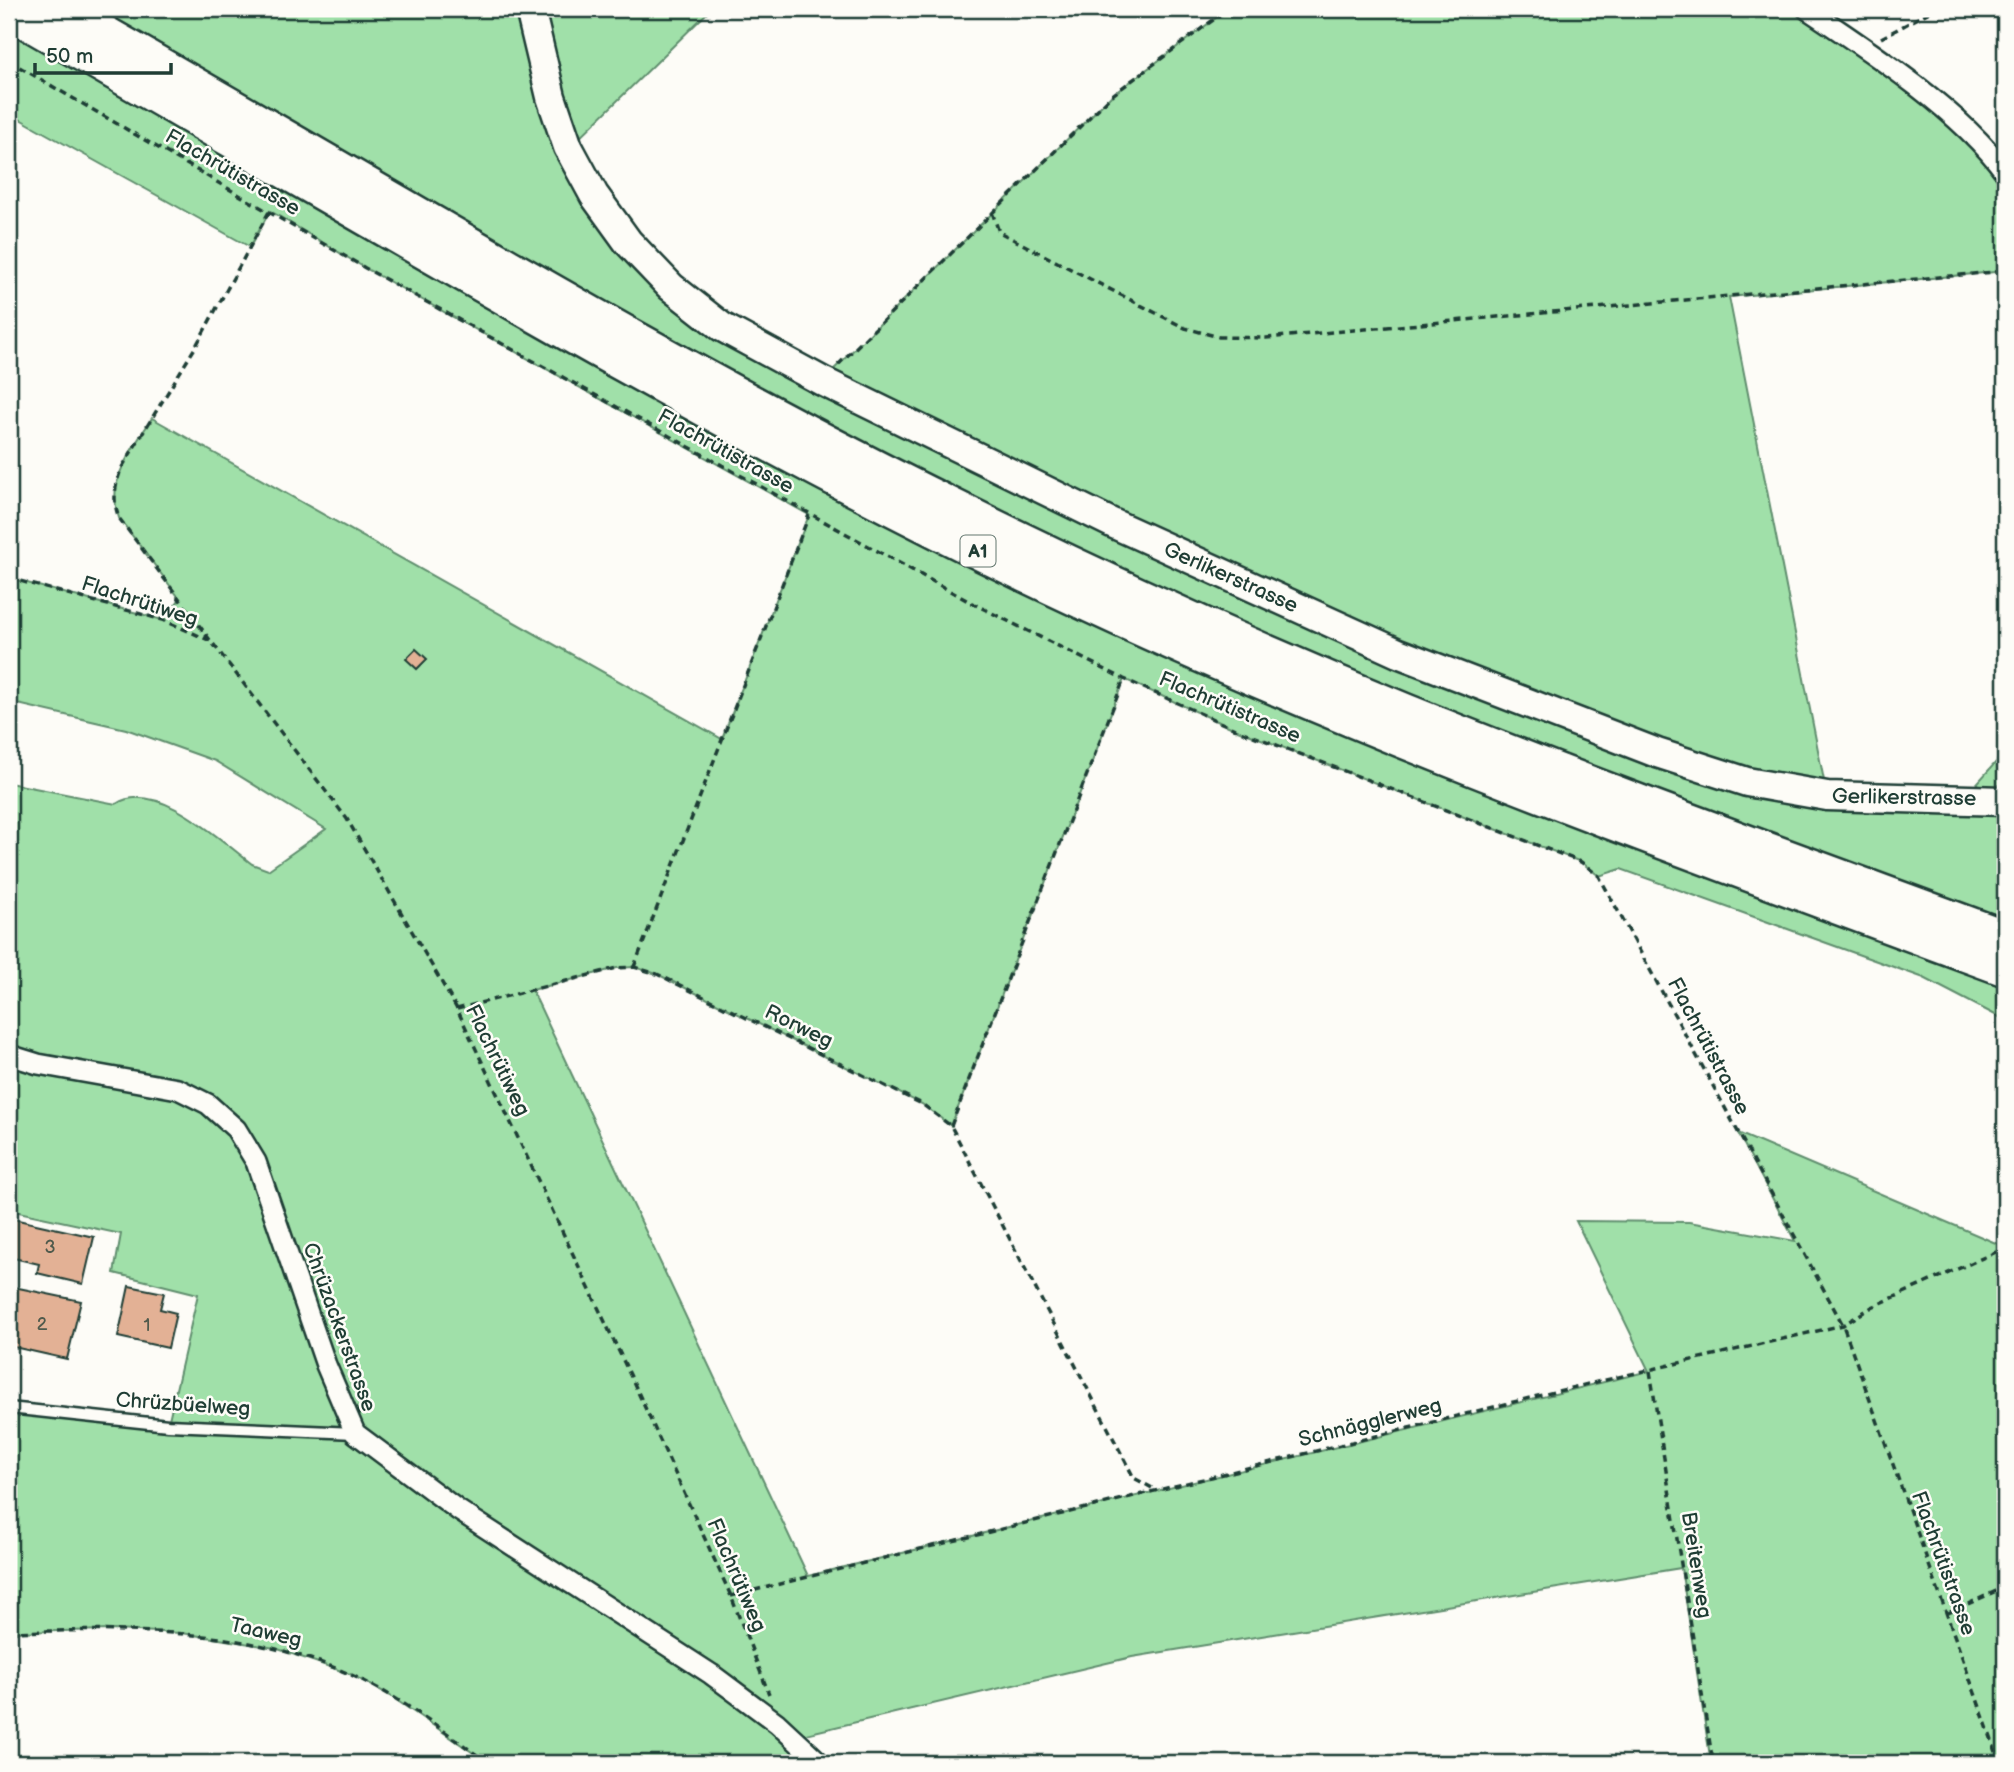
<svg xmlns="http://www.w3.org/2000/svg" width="2014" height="1772" font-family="'Balsamiq Sans',sans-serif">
<rect width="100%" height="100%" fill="#fdfcf7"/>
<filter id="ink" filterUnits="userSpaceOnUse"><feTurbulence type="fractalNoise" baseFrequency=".0143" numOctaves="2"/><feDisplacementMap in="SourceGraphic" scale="14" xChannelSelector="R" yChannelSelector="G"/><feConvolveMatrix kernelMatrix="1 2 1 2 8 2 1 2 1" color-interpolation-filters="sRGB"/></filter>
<g filter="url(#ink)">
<path fill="#a0e0a9" stroke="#608e6e" stroke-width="2" d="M9,9H711L569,148L671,287L822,381L1111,96L1228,9H1807L1869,51L2005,172V271L1729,297L1827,796L1964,798L2005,752V1020L1924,978L1621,869L1599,876L1581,862L1235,729L1124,679L951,1126L922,1104L657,974L634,967L617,968L532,990L808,1576L1649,1371L1576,1221L1689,1222L1795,1241L1738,1133L2005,1247V1763H1711L1681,1568L1132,1657L793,1737L820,1763H488L386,1693L350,1674L275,1648L182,1633L113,1630L9,1632V1408L168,1424L198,1294L114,1273L121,1234L9,1210V783L116,804C156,778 220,840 252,864L268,870L326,829L215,761L126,729L9,702V578L163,620L180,599L119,518C105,481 133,449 152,418L722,739L809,515L365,268L270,211L250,247L9,113Z"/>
<path fill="#e3b195" stroke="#1f3d34" stroke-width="2" d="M416,649L427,659L417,669L406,659Z
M9,1218L94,1237L83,1284L37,1273L39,1264L9,1257Z
M9,1286L81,1301L67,1359L9,1346Z
M129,1286L164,1293L160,1309L176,1313L168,1348L118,1337Z"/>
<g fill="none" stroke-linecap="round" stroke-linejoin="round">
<g stroke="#1f3d34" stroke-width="15">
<path id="lane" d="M9,1408L168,1425L355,1433"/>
</g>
<g stroke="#1f3d34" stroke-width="24">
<path id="street" d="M1807,9C1870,51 1961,111 2005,172
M9,1055L38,1064L178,1089L208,1104L236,1129L256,1162L326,1365L355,1433L458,1510L711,1674L777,1723L820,1763"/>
</g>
<g stroke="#1f3d34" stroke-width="33">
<path id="secondary" d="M530,9L551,97L568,147L594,195L628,242L671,287L722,327L822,381L1112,523L1398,653L1657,753L1747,782L1827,796L2005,801"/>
</g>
<g stroke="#1f3d34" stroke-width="40">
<path id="highway" d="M61,9C357,176 646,356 951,506C1100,580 1252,649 1406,712C1604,792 1805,864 2005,938
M9,11C345,203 674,404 1023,573C1341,726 1674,846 2005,968"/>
</g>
<path stroke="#1f3d34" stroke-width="3.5" stroke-dasharray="7 5" stroke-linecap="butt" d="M553,16L562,9
M1881,38L1935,9
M9,61L365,268L970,602L1124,679L1235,729L1581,862L1599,876L1843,1325L2000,1763
M992,212L999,232L1185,328L1219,337L1266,338L2005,271
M838,365L1111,96L1228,9
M9,578L163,620L211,641L347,819L457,1009L632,1379L731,1596L769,1694
M210,640L119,518C112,500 115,487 121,469L196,346L270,210
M634,967L809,515
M457,1009L617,968L634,967L657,974L922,1104L951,1126L1134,1478L1154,1489
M951,1126L1124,679
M1650,1371L1713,1763
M731,1596L1558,1391L1843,1325L1872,1307L2005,1248
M1946,1614L2005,1587
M9,1632C124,1629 242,1626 349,1674C399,1696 444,1731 488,1763"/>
<use href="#lane" stroke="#fdfcf7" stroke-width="10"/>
<use href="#street" stroke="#fdfcf7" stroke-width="19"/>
<use href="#secondary" stroke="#fdfcf7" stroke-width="28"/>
<use href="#highway" stroke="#fdfcf7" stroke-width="35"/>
</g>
</g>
<g text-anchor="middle" stroke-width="5" stroke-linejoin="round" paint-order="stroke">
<g font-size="18" fill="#505a4c">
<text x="50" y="1253">3</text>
<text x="42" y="1330">2</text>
<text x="147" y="1331">1</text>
</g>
<rect fill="#fdfcf7" stroke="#62766e" stroke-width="2" x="960.5" y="535.5" width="35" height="31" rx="5"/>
<g font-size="19" font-weight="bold" fill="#1f3d34">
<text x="978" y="558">A1</text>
</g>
<g font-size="21" fill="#1f3d34" stroke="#fdfcf7">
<text transform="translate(233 172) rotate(30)" y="7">Flachrütistrasse</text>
<text transform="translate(726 451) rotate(29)" y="7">Flachrütistrasse</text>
<text transform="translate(1231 577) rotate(24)" y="7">Gerlikerstrasse</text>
<text transform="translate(140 601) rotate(18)" y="7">Flachrütiweg</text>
<text transform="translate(1230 707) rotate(23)" y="7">Flachrütistrasse</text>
<text transform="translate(1904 797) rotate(1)" y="7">Gerlikerstrasse</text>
<text transform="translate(799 1026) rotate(26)" y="7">Rorweg</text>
<text transform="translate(1709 1046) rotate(62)" y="7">Flachrütistrasse</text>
<text transform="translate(498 1060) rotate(64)" y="7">Flachrütiweg</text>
<text transform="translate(340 1327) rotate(70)" y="7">Chrüzackerstrasse</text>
<text transform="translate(183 1404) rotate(4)" y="7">Chrüzbüelweg</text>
<text transform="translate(1370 1422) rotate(-14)" y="7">Schnägglerweg</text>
<text transform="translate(1944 1563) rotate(70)" y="7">Flachrütistrasse</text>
<text transform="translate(1697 1565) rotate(81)" y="7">Breitenweg</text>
<text transform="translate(737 1575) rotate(67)" y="7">Flachrütiweg</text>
<text transform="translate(266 1632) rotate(13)" y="7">Taaweg</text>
</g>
</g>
<rect width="2014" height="1772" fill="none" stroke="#fdfcf7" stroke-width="35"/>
<rect x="18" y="18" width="1979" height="1737" fill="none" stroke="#1f3d34" stroke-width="2.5" filter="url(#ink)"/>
<path d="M35 63v10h136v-10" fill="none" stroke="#1f3d34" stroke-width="3.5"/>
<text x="46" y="63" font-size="21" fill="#1f3d34" stroke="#fdfcf7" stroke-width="5" paint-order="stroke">50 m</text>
</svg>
